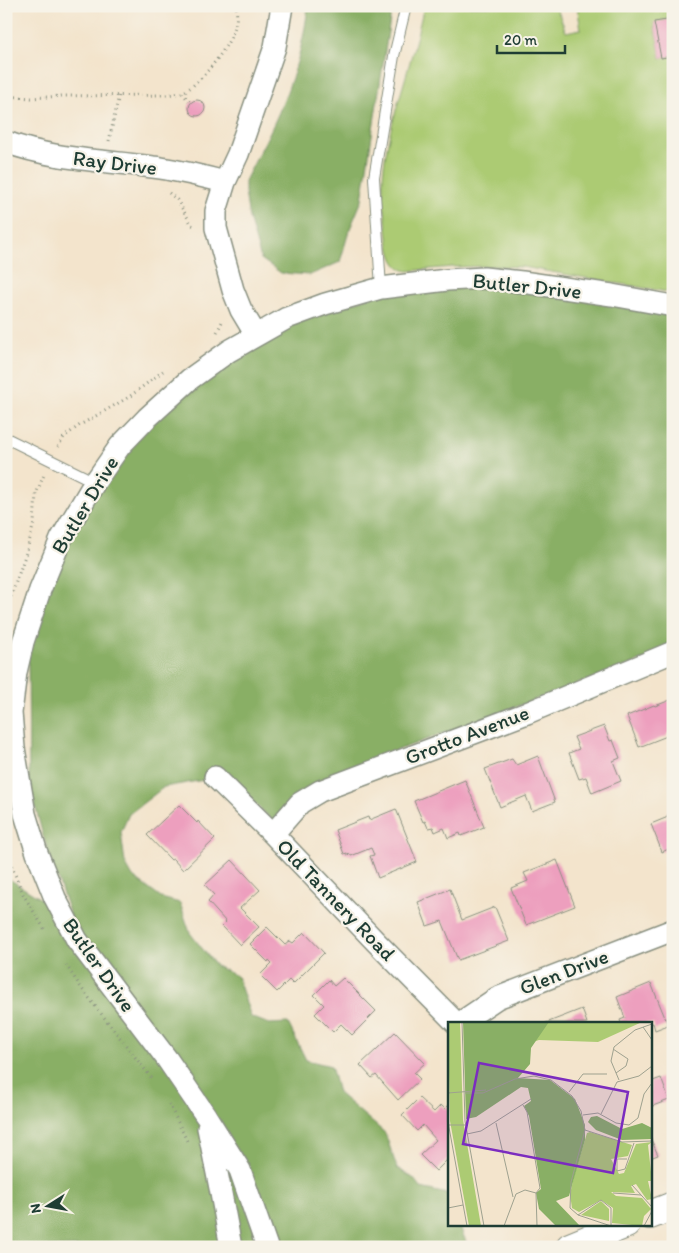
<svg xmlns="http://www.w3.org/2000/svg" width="679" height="1253" font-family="Itim,sans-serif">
<rect width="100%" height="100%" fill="#f7f3e8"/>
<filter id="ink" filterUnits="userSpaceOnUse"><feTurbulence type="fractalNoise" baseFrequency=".02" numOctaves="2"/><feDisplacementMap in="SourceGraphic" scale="10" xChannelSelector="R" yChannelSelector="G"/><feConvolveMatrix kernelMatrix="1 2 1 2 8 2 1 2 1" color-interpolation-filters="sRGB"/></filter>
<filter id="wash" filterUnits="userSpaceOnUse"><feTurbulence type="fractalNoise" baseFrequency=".0096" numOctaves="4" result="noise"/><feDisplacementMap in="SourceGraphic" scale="20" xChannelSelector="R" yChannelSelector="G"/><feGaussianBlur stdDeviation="1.12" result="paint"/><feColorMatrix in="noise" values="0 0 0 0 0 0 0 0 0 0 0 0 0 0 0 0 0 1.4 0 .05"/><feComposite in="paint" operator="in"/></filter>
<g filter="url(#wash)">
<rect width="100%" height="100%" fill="#f3e4cc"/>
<path fill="#accb73" stroke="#668454" d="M424,6H556L566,32L581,29L577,6H673V19L654,23L661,58L673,56V293L523,267L494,266L452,267L408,271C390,268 389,245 387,230C385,209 381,187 384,166C388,133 399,101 408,69C414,48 419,27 424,6Z"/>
<path fill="#89af65" stroke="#54764c" d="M308,6H392L362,200L349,231L340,262L310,275L281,273L261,259L249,218L245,192V181C260,151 277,121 288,89C298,63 305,34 308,6Z
M419,281L673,302V649L349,768L308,792L277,825L227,776L164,787L129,814L121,832L125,863L133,877L161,898L180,903L190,933L216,966L237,976L251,1017L269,1024L288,1023L306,1060L331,1066L338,1093L385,1133L397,1168L413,1178L421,1188L447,1194L449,1200V1224H459L468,1247H6V877L71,918L43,836L29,782L28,650L70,532L96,480L236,341Z"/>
<g id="blocks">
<path fill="#ed9fbe" d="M673,19V56L661,58L654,22Z
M189 108a8 8 0 1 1 16 0a8 8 0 1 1-16 0Z
M673,699V732L667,734V736L639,747L627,716L654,705L655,706Z
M604,726L610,741L613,740L620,758L613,761L621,781L592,793L586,777L579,779L569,753L579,749L574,737Z
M538,756L555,802L532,811L526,796L500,807L485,769L512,759L516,765Z
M465,780L484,827L461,836L460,833L448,838L444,828L435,832L433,827L428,828L425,821L423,822L414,801Z
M179,805L197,823L198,821L215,839L183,870L173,859L171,860L147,835Z
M396,809L417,862L378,878L370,856L374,855L371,848L351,856L350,854L347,855V853L344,854L335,830L368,817L369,820Z
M673,813V847L662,852L651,824L668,817L667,815Z
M232,860L260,890L240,908L259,927L240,945L222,926L226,922L208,902L214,895L205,885Z
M557,860L575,906L526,925L511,888L528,881L524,873Z
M450,889L462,920L495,907L509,941L458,960L442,921L427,926L418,902Z
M267,927L285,945L290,941L293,943L304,932L324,953L293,984L289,980L277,992L260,975L272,963L269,960L268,962L250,944Z
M343,978L376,1011L352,1035L341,1024L333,1032L315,1014L324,1005L314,995L329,980L334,986Z
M651,983L668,1025L655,1030L653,1023L650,1024V1023H621L620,1020L625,1018L617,997Z
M582,1009L587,1023H546Z
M395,1032L425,1063L414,1073L420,1079L398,1100L376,1075L372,1078L360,1065Z
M661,1078L669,1100L650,1107V1082Z
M419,1098L434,1112L441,1105L445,1109L449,1105V1158L436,1171L420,1155L436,1140L423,1125L417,1131L402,1115Z
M650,1137L658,1155L650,1158Z"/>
</g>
</g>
<g filter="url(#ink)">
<use href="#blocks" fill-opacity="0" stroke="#899080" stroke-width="1"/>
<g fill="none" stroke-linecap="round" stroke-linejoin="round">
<g stroke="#899080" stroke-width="12">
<path id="service" d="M381,288L374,178L394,56L406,6
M6,438L95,482"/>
</g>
<g stroke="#899080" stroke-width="24">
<path id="minor" d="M6,142C53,160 104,160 153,167C178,170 201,176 225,182
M256,335L241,310L233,290L216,228V211L225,182L238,154L275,47L282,6
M215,777L273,834L376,942L456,1023
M273,834L300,803L320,791L527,713L673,652
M460,1023L497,998L673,930
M208,1128L220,1188L231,1247
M267,1247L240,1170L206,1116L167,1059L77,940L55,898L37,853L25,814L14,748L11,713L16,672L23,642L40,590L61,539L95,482L120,446L147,418L190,379L229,351L287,318L325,304L381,288L447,280L484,278L522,282L612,295L673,306"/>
</g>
<g stroke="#899080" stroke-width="30">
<path id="secondary" d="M650,1215L673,1206
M570,1247L626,1224"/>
</g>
<path stroke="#899080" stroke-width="3" stroke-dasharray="1 4" stroke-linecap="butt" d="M182,93L191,103
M6,96L31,98L62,96L166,95C171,94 177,94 181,93C200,86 231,44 235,26C237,20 237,12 236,6
M109,141L119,95
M169,193L177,200L192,225L195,226
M217,332L223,320
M58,447L64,437L80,425L129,397L163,371
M6,611L27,550L34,523L36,494L44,475
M6,852L23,894L45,930
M66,965L82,989L153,1080
M169,1104L187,1141"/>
<use href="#service" stroke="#fff" stroke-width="10"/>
<use href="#minor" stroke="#fff" stroke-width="21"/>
<use href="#secondary" stroke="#fff" stroke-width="28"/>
</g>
</g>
<g text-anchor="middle" stroke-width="4.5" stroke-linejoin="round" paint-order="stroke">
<g font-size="21" fill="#1f3d34" stroke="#f7f3e8">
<text transform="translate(115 163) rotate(7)" y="7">Ray Drive</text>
<text transform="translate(527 286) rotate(6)" y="7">Butler Drive</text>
<text transform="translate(85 505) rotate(-59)" y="7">Butler Drive</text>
<text transform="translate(467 735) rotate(-21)" y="7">Grotto Avenue</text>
<text transform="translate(336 900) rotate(46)" y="7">Old Tannery Road</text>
<text transform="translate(99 965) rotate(55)" y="7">Butler Drive</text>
<text transform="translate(564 972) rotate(-21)" y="7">Glen Drive</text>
</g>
</g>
<g transform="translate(448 1022)">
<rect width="204" height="204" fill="#f3e4cc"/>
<path d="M0,0H12L15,98L33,204H21L2,99ZM18,0H194L150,20L91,18L19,40ZM142,110L184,123L180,134L163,137L171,152L176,151L188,122L204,120L200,123L204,159H200L204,177L199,178L188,162L183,164L187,171L163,170L168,174L194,176L203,187L196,194L194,204L164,201L165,186L153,178L131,190L124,186L122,172L126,155L139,111ZM153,179L161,187V199L133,193Z" fill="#accb73"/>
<path d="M15,0H101L83,26L82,42L70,56L102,58L127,77L137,103V118L121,174L108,179L132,204H108L91,187L88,171L93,167L81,94L76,84L83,79L80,66L73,65L28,95L18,97ZM149,94L174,107L194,101L204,106V117L174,118L148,108L140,100L143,95Z" fill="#89af65"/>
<path fill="none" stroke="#9ea18f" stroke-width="1" d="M14,0L17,99L36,204M195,5L204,18M165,27L180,37L178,44L168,51M171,58L163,39L166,25L187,8L204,2M121,70L135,52H159M0,71L38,68M17,71H35L67,57L86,54L103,58L124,74L133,89L137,108L123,160L122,186L130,193L163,204V186L153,178L130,193M153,92L169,60L191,54L204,44M135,93L150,91L168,101L181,103L190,96L196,72L204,61M0,100L19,204M48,101L65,175M1,103H17M137,108L174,120L204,119M19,112L33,109L83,77M179,137H169V149L177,147L186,121M184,163L204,185M88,171L89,204M165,171L193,173M0,186L15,183M56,204L68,172L77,168L88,171L92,166L79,90L75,83M196,204L204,189"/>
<path fill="#7b2cbf" fill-opacity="0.15" stroke="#7b2cbf" stroke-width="2.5" d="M31,41L180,70L165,151L15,122Z"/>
<rect width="204" height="204" fill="none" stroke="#1f3d34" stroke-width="2.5"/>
</g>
<rect width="679" height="1253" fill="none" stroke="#f7f3e8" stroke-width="25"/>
<g transform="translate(48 1206) rotate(259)" stroke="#f7f3e8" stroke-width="4" paint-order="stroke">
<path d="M0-4L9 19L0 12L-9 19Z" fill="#1f3d34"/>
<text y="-8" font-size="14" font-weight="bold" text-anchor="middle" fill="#1f3d34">N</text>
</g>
<path d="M497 45v8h68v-8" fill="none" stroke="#1f3d34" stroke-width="2.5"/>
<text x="504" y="45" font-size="15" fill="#1f3d34" stroke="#f7f3e8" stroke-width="4" paint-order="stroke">20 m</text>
</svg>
